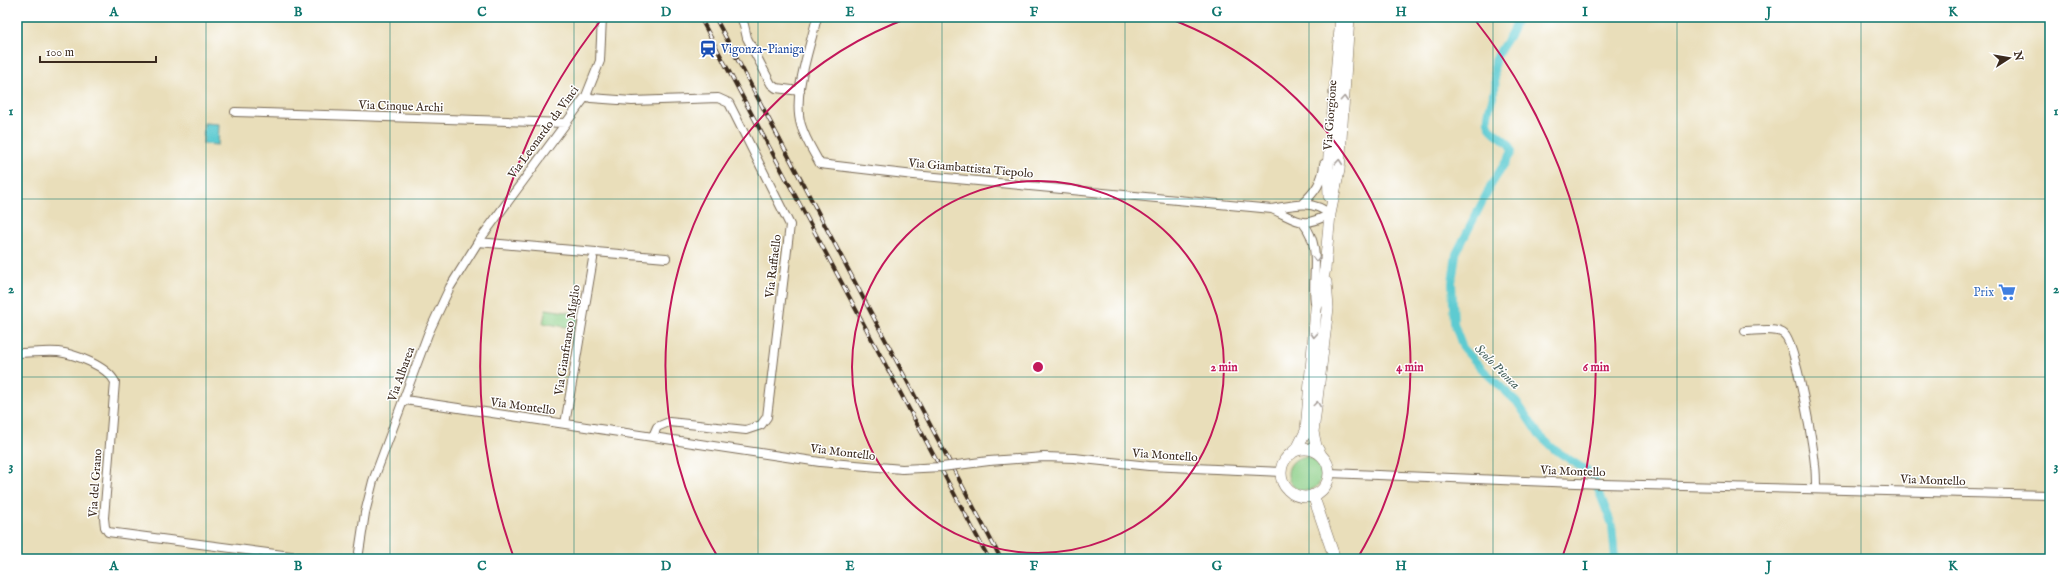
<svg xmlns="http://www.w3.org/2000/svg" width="2067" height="576" font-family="'IM FELL English',serif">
<rect width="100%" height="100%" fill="#fff"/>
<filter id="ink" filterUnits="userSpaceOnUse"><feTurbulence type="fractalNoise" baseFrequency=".025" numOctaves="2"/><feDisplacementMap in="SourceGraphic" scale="8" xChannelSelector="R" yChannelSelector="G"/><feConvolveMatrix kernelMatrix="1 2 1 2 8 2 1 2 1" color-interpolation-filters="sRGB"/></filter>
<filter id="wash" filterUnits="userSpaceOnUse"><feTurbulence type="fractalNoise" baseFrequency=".012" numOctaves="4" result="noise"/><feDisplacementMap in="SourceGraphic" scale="16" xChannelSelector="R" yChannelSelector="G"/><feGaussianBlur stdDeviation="0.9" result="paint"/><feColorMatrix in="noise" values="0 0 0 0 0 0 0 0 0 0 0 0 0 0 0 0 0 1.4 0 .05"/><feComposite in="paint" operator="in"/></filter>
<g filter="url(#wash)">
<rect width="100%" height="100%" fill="#e9deba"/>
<path fill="#8ccf87" stroke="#647c52" d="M546,309L579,314L577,329L543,323Z
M1288 474a17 17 0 1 1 34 0a17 17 0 1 1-34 0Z"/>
<path fill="#5dcbd1" stroke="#4c7a78" d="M204,123L219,124L218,145L203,144Z"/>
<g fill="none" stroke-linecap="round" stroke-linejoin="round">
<path stroke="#5dcbd1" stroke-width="8" d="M1517,17C1514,35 1501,45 1495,61C1492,70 1497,80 1495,89C1493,99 1486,113 1488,122C1490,136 1510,137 1512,152L1491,185L1456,254L1452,283L1454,323L1463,348L1485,372L1517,402L1539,435L1555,450L1592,474L1612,525L1615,559"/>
</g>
</g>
<g filter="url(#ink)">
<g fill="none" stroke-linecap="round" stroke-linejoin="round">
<g stroke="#786955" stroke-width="10">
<path id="minor" d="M741,17L744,25L747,38L771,84L776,88L800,91
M817,17C810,48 792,95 801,125C805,139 813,151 820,164L914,175L1272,209C1295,205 1310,199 1330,214C1301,229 1299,221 1272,209
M586,96L591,98L632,101L718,98L729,103L790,225L767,417L761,425L746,430L669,422L657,427L653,436
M235,112L566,123
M1302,204C1315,192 1323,181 1324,164
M1303,223C1323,248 1311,275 1315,303
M478,242L666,258
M1745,331C1755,331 1776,327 1784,334C1796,344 1813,445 1815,465C1816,473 1816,481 1816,489
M17,353C30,353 45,351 58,352C75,354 107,366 115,382L104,518L105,527L108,532L314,559
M405,400L820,462L902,469
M565,424L593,259
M989,461L1044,457L1074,458L1149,466L1282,472
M1329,473L1602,484L2050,495
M358,559L365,513L373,481L428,334L450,287L478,242L586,96L600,61L602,17"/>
</g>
<g stroke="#786955" stroke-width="12">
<path id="major" d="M1329,196L1328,167L1341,17
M1281 473a24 24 0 1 1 48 0a24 24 0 1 1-48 0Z
M1291,454L1298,447L1306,431L1316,309L1325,269L1330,214L1339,170L1349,17
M1321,455L1316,446L1313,432L1328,308L1326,282
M1313,495L1335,559"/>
</g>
<use href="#minor" stroke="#fff" stroke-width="8"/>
<use href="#major" stroke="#fff" stroke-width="11"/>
<g stroke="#3b2a1e" stroke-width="4">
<path id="rail" d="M700,17L989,559
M715,17L1001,559"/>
</g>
<use href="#rail" stroke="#fff" stroke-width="2.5" stroke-dasharray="8" stroke-linecap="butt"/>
<g stroke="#786955" stroke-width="10" stroke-linecap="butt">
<path id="minor-bridge" d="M902,469L942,467L989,461"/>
</g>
<use href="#minor-bridge" stroke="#fff" stroke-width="8"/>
</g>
<defs><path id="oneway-chevron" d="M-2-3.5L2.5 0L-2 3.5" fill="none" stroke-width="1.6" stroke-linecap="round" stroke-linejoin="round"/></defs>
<g stroke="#a79f9a">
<use href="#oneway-chevron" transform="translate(1344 99) rotate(-86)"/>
<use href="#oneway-chevron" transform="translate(1339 162) rotate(-85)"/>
<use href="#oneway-chevron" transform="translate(1316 259) rotate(90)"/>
<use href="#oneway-chevron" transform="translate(1314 335) rotate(95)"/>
<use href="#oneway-chevron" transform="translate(1317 404) rotate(-82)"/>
</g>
</g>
<path fill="none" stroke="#0f766e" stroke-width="1" stroke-opacity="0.55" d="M206,17V559M390,17V559M574,17V559M758,17V559M942,17V559M1125,17V559M1309,17V559M1493,17V559M1677,17V559M1861,17V559M17,199H2050M17,377H2050"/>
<g fill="none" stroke="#c2185b" stroke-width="2">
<circle cx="1038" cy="367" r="186"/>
<path d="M719 559A372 372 0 0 1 911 17M1165 17A372 372 0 0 1 1357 559"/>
<path d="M514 558A558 558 0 0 1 601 20M1475 20A558 558 0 0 1 1562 558"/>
</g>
<defs>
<g id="station-bare" transform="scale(1.38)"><path d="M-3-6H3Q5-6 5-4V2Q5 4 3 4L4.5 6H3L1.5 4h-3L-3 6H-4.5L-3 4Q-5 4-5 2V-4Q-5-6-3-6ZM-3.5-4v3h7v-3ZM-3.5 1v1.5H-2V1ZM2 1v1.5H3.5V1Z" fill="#1a4fb4" stroke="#fff" stroke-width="2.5" paint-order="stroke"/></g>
<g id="supermarket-bare" transform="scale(1.38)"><path d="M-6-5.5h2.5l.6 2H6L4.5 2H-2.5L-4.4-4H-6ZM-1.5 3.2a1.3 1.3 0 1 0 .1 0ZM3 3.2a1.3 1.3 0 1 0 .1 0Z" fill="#3f7fe0" stroke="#fff" stroke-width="2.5" paint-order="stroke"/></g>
</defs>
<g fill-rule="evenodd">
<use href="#station-bare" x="708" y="49"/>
<use href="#supermarket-bare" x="2007" y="292"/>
</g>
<g text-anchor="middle" stroke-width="3" stroke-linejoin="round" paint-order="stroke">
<g font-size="12" fill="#164399" stroke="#fff" text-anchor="start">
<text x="721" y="53">Vigonza-Pianiga</text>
</g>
<g font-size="12" fill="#3b2a1e" stroke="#fff">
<text transform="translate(401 106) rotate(2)" y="4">Via Cinque Archi</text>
<text transform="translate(1330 115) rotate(-86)" y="4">Via Giorgione</text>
<text transform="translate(543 132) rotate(-54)" y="4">Via Leonardo da Vinci</text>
<text transform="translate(971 168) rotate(5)" y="4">Via Giambattista Tiepolo</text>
<text transform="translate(773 266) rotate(-83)" y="4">Via Raffaello</text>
<text transform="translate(567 340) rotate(-81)" y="4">Via Gianfranco Miglio</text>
<text transform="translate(401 374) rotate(-70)" y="4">Via Albarea</text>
<text transform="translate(523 406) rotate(8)" y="4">Via Montello</text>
<text transform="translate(843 452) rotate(7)" y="4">Via Montello</text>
<text transform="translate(1165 455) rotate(4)" y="4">Via Montello</text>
<text transform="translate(1573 471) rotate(2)" y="4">Via Montello</text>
<text transform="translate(1933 480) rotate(2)" y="4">Via Montello</text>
<text transform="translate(95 483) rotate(-86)" y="4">Via del Grano</text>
</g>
<g font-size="12" fill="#366cbe" stroke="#fff" text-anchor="end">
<text x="1994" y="296">Prix</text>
</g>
<g font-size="13" font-style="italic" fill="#47625d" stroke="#fff">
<text transform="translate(1498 366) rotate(45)" y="5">Scolo Pionca</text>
</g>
</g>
<circle cx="1038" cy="367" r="6" fill="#c2185b" stroke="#fff" stroke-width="2"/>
<g font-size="12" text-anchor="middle" font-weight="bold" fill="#c2185b" stroke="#fff" stroke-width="3" stroke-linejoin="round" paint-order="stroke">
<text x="1224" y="371">2 min</text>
<text x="1410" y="371">4 min</text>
<text x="1596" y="371">6 min</text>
</g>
<rect width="2067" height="576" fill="none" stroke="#fff" stroke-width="44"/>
<g transform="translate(2009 58) rotate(78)" stroke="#ffffff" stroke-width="3" paint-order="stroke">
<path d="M0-3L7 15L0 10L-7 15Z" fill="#3b2a1e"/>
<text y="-6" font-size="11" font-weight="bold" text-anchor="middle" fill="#3b2a1e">N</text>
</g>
<path d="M40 56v6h116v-6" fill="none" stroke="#3b2a1e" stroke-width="2"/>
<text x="46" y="56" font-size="12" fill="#3b2a1e" stroke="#ffffff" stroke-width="3" paint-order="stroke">100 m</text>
<rect x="22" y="22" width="2023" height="532" fill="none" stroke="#0f766e" stroke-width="1.5"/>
<g font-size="13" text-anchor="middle" font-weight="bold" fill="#0f766e">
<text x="114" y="16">A</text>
<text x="298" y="16">B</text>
<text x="482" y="16">C</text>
<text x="666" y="16">D</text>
<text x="850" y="16">E</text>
<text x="1034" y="16">F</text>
<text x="1217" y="16">G</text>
<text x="1401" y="16">H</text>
<text x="1585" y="16">I</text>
<text x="1769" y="16">J</text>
<text x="1953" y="16">K</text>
<text x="11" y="115">1</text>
<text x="2056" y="115">1</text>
<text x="11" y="293">2</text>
<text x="2056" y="293">2</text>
<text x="11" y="470">3</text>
<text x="2056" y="470">3</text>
<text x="114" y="570">A</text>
<text x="298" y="570">B</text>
<text x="482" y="570">C</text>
<text x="666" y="570">D</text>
<text x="850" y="570">E</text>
<text x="1034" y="570">F</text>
<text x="1217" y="570">G</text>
<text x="1401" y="570">H</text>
<text x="1585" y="570">I</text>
<text x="1769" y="570">J</text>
<text x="1953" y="570">K</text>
</g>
</svg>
